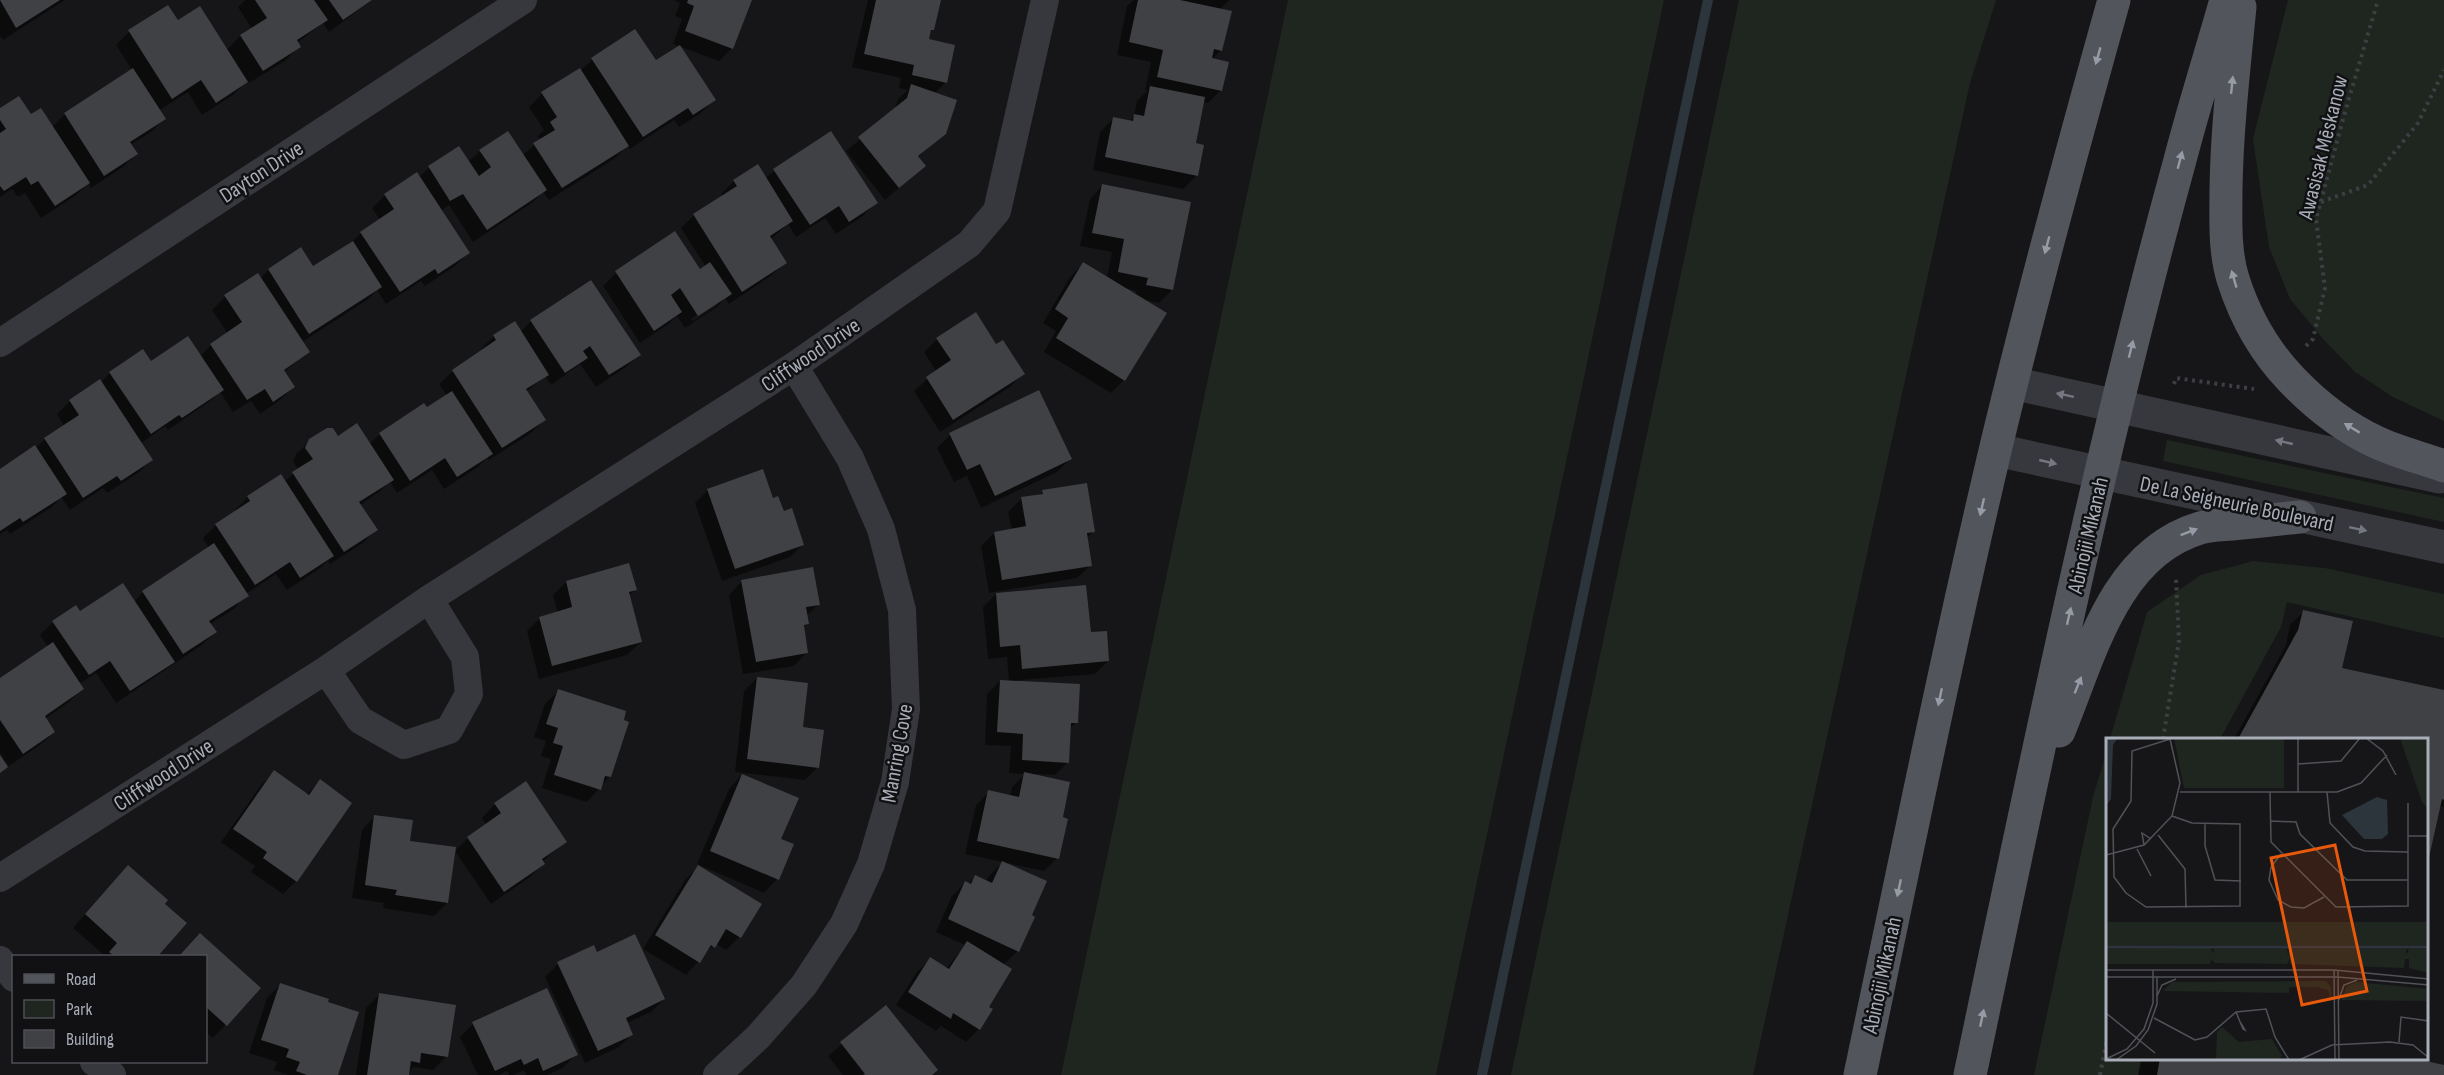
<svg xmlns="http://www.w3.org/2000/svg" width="2444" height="1075" font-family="'Sofia Sans Condensed',sans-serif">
<rect width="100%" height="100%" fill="#161618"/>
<path fill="#1e261f" d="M1288,0H1664L1436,1075H1061Z
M1739,0H1996L1970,83L1753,1075H1511Z
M2288,0H2444V421L2393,397L2355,372L2323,339L2290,299L2269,247L2253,139Z
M2167,440L2444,498V522L2163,461Z
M2253,561L2325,568L2444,594V638L2287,602L2281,627L2220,739H2110L2147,612L2201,575Z
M2108,747V1058L2142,1059L2139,1075H2034L2093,797Z"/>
<path fill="#0007" fill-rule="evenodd" d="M0,0H65L3,40L0,36Z
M245,0H372L329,32L323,23L297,43L299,46L286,60L249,83L248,80L233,95L202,115L188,92L158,111L164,119L151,132L130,145L136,154L123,167L91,188L88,183L75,196L41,218L25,193L18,197L12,189L0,197V110L31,116L52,127L65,114L132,70L116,45L129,32L177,22L226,51L240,36L252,29L238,7Z
M673,0H750L732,48L719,61L673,44L682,19L675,16L680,3Z
M868,0H932L933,29L928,34L927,41L946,82L934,94L945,133L917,158L924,166L885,200L846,151L895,110L898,99L908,90L899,88L901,78L852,67Z
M1134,0H1229L1219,10L1221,50L1212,60L1221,90L1208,103L1202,102L1194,145L1196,176L1183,189L1093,170L1100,132L1113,119L1129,122L1134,116L1137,101L1147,91L1145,90L1151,62L1117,55L1127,6Z
M635,31L656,62L714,99L701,113L679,127L674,120L630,149L627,146L614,159L549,200L543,192L532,203L473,242L449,205L441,211L469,253L455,266L425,286L421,281L386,304L377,290L367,300L302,342L308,352L284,372L294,387L280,400L260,414L251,401L233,412L220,392L209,402L168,430L165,426L140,444L151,460L138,473L107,493L103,488L70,510L61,497L52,507L10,534L7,530L0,534V470L35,448L45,439L64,426L57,414L70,401L101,382L110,373L200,356L211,345L228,334L212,310L225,297L260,279L268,270L301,249L313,268L349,245L361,233L380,220L372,208L385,195L419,177L429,168L459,148L468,162L480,151L523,155L540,140L538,136L544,130L529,107L542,94L580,71L592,60Z
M831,133L876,202L863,216L836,234L825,218L796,237L788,224L771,239L785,262L772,275L729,304L725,298L717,307L685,328L677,316L667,325L640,343L603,286L616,273L675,233L700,271L706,267L681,228L694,215L723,197L721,194L734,181L765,179L774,171ZM717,302V305L693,321L691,319Z
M1103,185L1172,290L1159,303L1144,300L1124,380L1111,393L1044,352L1056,331L1043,323L1070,277L1083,264L1107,278L1112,252L1080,246L1090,199ZM1125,288L1136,291L1135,295Z
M531,321L639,354L626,367L596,387L580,364L551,385L545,376L526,392L544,420L531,433L489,460L487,458L478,467L444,489L432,470L397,493L390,482L379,492L360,505L376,529L363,543L330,564L328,561L319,569L287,590L276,574L246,594L234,609L210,624L215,632L202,645L116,703L96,673L79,684L82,689L69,702L45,719L54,732L40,745L9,766L0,753V679L48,647L40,635L53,622L80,613L134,602L143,592L209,548L203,538L216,525L236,512L235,510L248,497L284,482L298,470L293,461L296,454L310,441L338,438L369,444L380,434L447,396L439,384L453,371L482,351L481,349L494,336L520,332Z
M937,339L996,346L1023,373L1010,387L940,432L914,391L936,371L924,352Z
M950,435L1070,459L1057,472L981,508L967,476L954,482L937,448Z
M708,490L772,500L803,544L790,557L722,581L695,503Z
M1043,492L1094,531L1086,539L1091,565L1077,578L989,593L981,546L994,533L1012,530L1008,512L1021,499L1039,496Z
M742,581L818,605L806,616L808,623L803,628L807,652L794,666L743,674L729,595Z
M566,582L635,590L628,596L641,642L627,655L539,679L527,631L540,618L558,613L553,595Z
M996,594L1089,634L1108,661L1095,674L1020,680L1076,722L1070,729L1068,762L1055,775L1035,774L1061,818L1057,858L1044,871L1007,863L1030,916L1018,951L1003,965L979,1029L966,1042L941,1026L936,1031L896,1005L917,972L930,959L946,969L965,945L936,932L952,896L965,883L968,884L975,877L986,882L989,876L1003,862L965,854L976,805L989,792L1010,797L1012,787L1025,774L1009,773L1011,746L985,745L987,694L1000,681L1009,682L1007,657L988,659L983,607Z
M2303,612L2340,669L2444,692V807L2439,806L2428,859V739H2234L2286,645L2290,625Z
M757,678L801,728L818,767L805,780L735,772L744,691Z
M558,691L610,776L587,802L542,788L551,759L541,756L546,741L534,737L545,704Z
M274,772L307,794L320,781L296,881L283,894L251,872L255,866L221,842L261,785Z
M742,775L779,840L792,845L777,879L764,893L697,864L729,789Z
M495,804L565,841L542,862L543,864L530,877L491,904L455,851L468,838L487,825L482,818Z
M375,816L408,842L447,903L434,916L383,908L384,903L352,898L362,830Z
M698,867L739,937L726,950L715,943L686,975L643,949L685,880Z
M115,880L163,904L185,924L156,956H105L73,928Z
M200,935L259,988L213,1038L206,1032V956H179Z
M597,954L664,999L651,1012L627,1023L632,1034L619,1047L585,1063L545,977L558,964Z
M280,985L337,1075H288L274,1070L277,1062L249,1053L267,998Z
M379,995L446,1057L433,1070L413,1067L407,1075H356L366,1008Z
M886,1007L931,1075H843L828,1056Z
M473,1024L576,1054L563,1068L547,1075H526L524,1070L514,1075H509L507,1071L499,1075H478L460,1037Z
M2141,1058H2405L2444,1067V1075H2138Z"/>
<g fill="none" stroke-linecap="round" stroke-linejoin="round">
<path stroke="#2c353c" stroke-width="10" d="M1482,1075L1708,0"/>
</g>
<path fill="#404145" d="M0,0H60L16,28Z
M255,0H314L328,20L297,40L301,47L263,71L240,35L267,18Z
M329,0H372L343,20Z
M688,0H752L733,49L685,31L694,6L687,3Z
M876,0H941L934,30H931L929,39L955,45L947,83L912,75L914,65L864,54Z
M1138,0H1180L1232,11L1222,51L1214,49L1212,58L1229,62L1222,91L1157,77L1163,50L1129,42Z
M168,5L178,20L200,6L248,82L216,103L201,80L172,99L128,30Z
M635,29L656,60L680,45L716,100L693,115L688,108L643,137L591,58Z
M133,68L166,119L130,142L138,154L104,176L64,113Z
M580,68L629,146L562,188L533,143L555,130L550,122L557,117L541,92Z
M911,84L957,100L946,134L918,156L926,166L899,188L858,137L907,98Z
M1150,86L1205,97L1196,143L1204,145L1198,176L1105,157L1113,117L1133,121L1134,114L1144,116Z
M19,96L31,114L41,108L90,183L55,206L38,181L31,185L26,177L4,191L0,186V133L6,129L0,120V108Z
M508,131L547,190L487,230L463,194L450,201L428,166L459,146L479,176L491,167L479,150Z
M831,131L878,203L849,222L839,206L810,225L773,169Z
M758,164L793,221L770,236L787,263L742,292L693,214L737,186L733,180Z
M417,172L470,253L438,274L435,269L400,292L360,232L394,209L384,194Z
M1102,184L1191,202L1173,290L1146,285L1148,278L1118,272L1124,239L1092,233Z
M675,231L700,269L710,262L732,294L698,316L680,288L671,295L682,312L654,331L615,271Z
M353,241L382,287L309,334L268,269L301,247L313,266Z
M1083,262L1167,313L1125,381L1056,338L1068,318L1055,309Z
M258,273L310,352L284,370L295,387L273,402L265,389L247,400L210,344L242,322L224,295Z
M591,280L641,355L609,375L590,346L583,351L588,358L565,373L530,320Z
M976,312L996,344L1003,340L1025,374L953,420L926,377L951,360L936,338Z
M515,321L549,375L526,389L546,420L502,448L452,370L496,340L493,335Z
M188,336L224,390L182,418L179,415L151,434L109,372L143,349L151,361Z
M100,379L153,460L121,481L117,476L83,498L44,438L79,415L69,400Z
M1039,390L1072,459L995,496L980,464L967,470L949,433Z
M452,391L493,454L457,477L445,458L410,481L379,433L424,403L427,407Z
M357,423L394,480L359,502L378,530L344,552L292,472L313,459L305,448L309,439L327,428H333L338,436Z
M35,445L67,494L23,522L20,518L0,531V469Z
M763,469L773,498L778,496L784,511L792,508L804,545L735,569L707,489Z
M281,474L334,556L300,578L290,562L255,585L215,524L250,501L247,496Z
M1087,483L1095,532L1087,533L1092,566L1002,580L994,532L1026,526L1021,497L1043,494L1042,490Z
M214,543L249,596L209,621L217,632L183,654L142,591Z
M629,563L637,590L629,592L642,642L552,666L539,617L572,607L566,581Z
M813,567L820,605L806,607L809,624L804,625L808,653L756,662L741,580Z
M123,583L175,662L130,691L110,661L89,675L52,621L76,605L80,611Z
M1086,585L1091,632L1107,631L1109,661L1022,669L1020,645L1000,647L996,593Z
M2303,610L2353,621L2342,668L2444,690V800L2442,799L2428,862V739H2238L2298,630Z
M53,642L84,689L45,716L55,732L23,754L0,720V678Z
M757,677L808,683L803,727L824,730L819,768L747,759Z
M1000,680L1080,684L1078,723H1071L1069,763L1022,760L1023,734L997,732Z
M558,689L626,711L624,720L629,722L611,777L605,776L601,790L554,775L563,746L553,743L558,728L546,724Z
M0,755L8,767L0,773Z
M274,770L309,795L320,779L352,803L297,882L263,858L267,852L233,829Z
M1024,772L1070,782L1063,817L1068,819L1059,859L977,841L988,790L1019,797Z
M742,774L799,798L781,839L794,844L779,880L710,851Z
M526,781L567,842L542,859L545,864L504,892L467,837L501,813L494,803Z
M374,815L413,820L410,841L456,847L448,903L395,895L397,890L365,885Z
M1002,861L1047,881L1032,915L1035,917L1019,952L948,919L965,881L971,884L975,875L992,883Z
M128,865L168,900L165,904L187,923L158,956H114L109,952L117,943L85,914Z
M698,865L762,904L741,938L726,929L715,948L711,945L700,963L655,935Z
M200,933L261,988L227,1026L206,1007V956H179Z
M635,934L665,999L626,1018L633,1035L598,1051L557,962L594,945L597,952Z
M967,941L1012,969L989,1007L993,1009L980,1030L953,1013L951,1019L908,992L930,957L949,969Z
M280,983L329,999L328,1002L359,1012L338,1075H307L296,1071L300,1062L286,1057L289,1049L261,1040Z
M547,988L578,1055L543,1071L538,1058L524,1065L521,1059L495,1071L472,1022Z
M379,993L456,1005L448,1057L421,1053L420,1063L411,1061L409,1075H367Z
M886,1005L938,1070L932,1075H863L865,1074L840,1042Z
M2160,1058H2412L2444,1065V1075H2157Z"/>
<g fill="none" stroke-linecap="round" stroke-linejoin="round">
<path stroke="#3d3f44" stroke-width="4" stroke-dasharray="3 4.5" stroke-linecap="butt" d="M2321,202L2368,185L2418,123L2444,70
M2306,346L2313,339L2325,288L2316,219L2345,112L2378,0
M2174,384L2176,378L2254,389
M2163,739L2179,641L2176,579
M2100,1075L2108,1033"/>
<path stroke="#37383d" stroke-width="28" d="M0,343L523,0
M326,670L360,720L404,745L449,730L469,694L465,657L429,599
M0,878L326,670L429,599L794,366L969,244L997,211L1045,0
M0,960L14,978
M94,1062L112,1075
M717,1075L758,1037L804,985L844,924L871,864L895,782L906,709L902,610L881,529L850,458L794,366"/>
<path stroke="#37383d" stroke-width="33" d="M2012,383L2439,477
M1996,450L2444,547"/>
<path stroke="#53555c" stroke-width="33" d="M2240,7C2234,68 2227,128 2226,189C2226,218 2224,250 2233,279C2245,317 2264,351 2292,380C2316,405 2344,427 2376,442C2397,452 2422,458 2444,466
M2059,731C2090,657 2113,554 2200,528C2210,525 2221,525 2232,524C2255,522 2278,519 2300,517
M1860,1075C1904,867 1946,658 1995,451C2031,300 2072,150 2114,0
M1970,1075C2034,769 2097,462 2180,160C2194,106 2211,53 2226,0"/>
</g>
<defs><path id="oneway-solid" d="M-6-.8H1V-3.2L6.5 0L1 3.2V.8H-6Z" transform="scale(1.5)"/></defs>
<g fill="#979ba6">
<use href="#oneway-solid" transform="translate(2098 56) rotate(106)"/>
<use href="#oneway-solid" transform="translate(2232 85) rotate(-84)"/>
<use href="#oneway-solid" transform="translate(2180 160) rotate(-75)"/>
<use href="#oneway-solid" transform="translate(2047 245) rotate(105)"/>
<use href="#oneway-solid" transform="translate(2234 279) rotate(-106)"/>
<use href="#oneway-solid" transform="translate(2131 349) rotate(-76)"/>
<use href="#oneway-solid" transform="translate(2352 428) rotate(-149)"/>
<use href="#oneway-solid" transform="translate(1982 507) rotate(103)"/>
<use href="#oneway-solid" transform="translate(2189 532) rotate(-21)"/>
<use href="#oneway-solid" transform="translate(2069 616) rotate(-77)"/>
<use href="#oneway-solid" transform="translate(2078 685) rotate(-68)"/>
<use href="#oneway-solid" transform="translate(1940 697) rotate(102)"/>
<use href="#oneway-solid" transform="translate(1899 888) rotate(102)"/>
<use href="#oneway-solid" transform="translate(1982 1018) rotate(-78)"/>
</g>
<g fill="#757881">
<use href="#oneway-solid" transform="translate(2065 395) rotate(-168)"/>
<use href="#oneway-solid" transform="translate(2284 442) rotate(-167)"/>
<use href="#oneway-solid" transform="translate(2048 462) rotate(13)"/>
<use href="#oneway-solid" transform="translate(2358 529) rotate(12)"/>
</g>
<g text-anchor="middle" stroke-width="5" stroke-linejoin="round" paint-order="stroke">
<g font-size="22" fill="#a8adb8" stroke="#111113">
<text transform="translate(2322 147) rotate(-76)" y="8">Awasisak Mēskanow</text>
<text transform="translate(261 171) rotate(-33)" y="8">Dayton Drive</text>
<text transform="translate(810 354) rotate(-34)" y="8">Cliffwood Drive</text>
<text transform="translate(2237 503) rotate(12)" y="8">De La Seigneurie Boulevard</text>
<text transform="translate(2087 535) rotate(-77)" y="8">Abinojii Mikanah</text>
<text transform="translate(896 753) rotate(-80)" y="8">Manring Cove</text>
<text transform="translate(163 774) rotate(-33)" y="8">Cliffwood Drive</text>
<text transform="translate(1881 975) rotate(-78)" y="8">Abinojii Mikanah</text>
</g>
</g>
<g transform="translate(2106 738)">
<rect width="322" height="322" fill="#161618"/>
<path d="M68,0H178V50H78ZM294,0H322L321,70L316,64ZM0,184H322V207H0ZM104,210L108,215V211H181L182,217L184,211H300V217L303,211H322V235L303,230V221H299L298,230L184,226V221L181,226L109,225L105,221L104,226H0V211ZM208,243H220L225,249V265L222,252L211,249H183V255L57,253L66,244ZM250,244L322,251V263L235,262L241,248ZM116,289L133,304L166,301L176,318L171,322H110L111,294Z" fill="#1e261f"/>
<path d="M0,0L11,1L7,7L5,61L0,68ZM271,59L281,62L282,96L276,101H258L236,77Z" fill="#2c353c"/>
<path fill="none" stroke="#2c353c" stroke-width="3" d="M0,209H323"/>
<path fill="none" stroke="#505258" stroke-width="1.5" d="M192,0V54M260,0L277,13L290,37M64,1L26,13L25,63L7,91L8,139L20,155L40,169L134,168V86L86,85L66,78M192,26L235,23L254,0M74,54H231L255,45L281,17M164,54L165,104L230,169L302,168V65M221,54L224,85L247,109L259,113L302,114M164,83L190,84L194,96L241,142H302M99,85V108L109,142L135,143M52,97L79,131L80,170M302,98H323M38,107L36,95L45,101M31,111L45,138M175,116L165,129L163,142L172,162L185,169L198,170L218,159M0,117L38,107L66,78L74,45L64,1M0,232H228L323,241M228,232L229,322M232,232L233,322M0,239H232L323,247M51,258L56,247L70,241M232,264L238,247L251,242M130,274L137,291L139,292L135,285M0,275L49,315L43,310M48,280L89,302L101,299L130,274L160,271L169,299L183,322M293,304L295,279L323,283M0,321L21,311L38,291L47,265V232M10,322L30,308L42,292L51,266V239M193,322L226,307L284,304L307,307L323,320"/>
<path fill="#e8590c" fill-opacity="0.15" stroke="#e8590c" stroke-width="3" d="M229,107L261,253L196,267L165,120Z"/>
<rect width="322" height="322" fill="none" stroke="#a8adb8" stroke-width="3"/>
</g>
<rect x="12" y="955" width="195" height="108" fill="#111113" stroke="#4d4f55" stroke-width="1.5"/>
<rect x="24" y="974" width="30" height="9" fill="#53555c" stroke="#4d4f55" stroke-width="1.5"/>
<text x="66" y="985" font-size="18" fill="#a8adb8">Road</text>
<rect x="24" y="1000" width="30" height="18" fill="#1e261f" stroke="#4d4f55" stroke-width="1.5"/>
<text x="66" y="1015" font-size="18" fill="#a8adb8">Park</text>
<rect x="24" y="1030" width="30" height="18" fill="#404145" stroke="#4d4f55" stroke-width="1.5"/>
<text x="66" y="1045" font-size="18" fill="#a8adb8">Building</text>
</svg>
